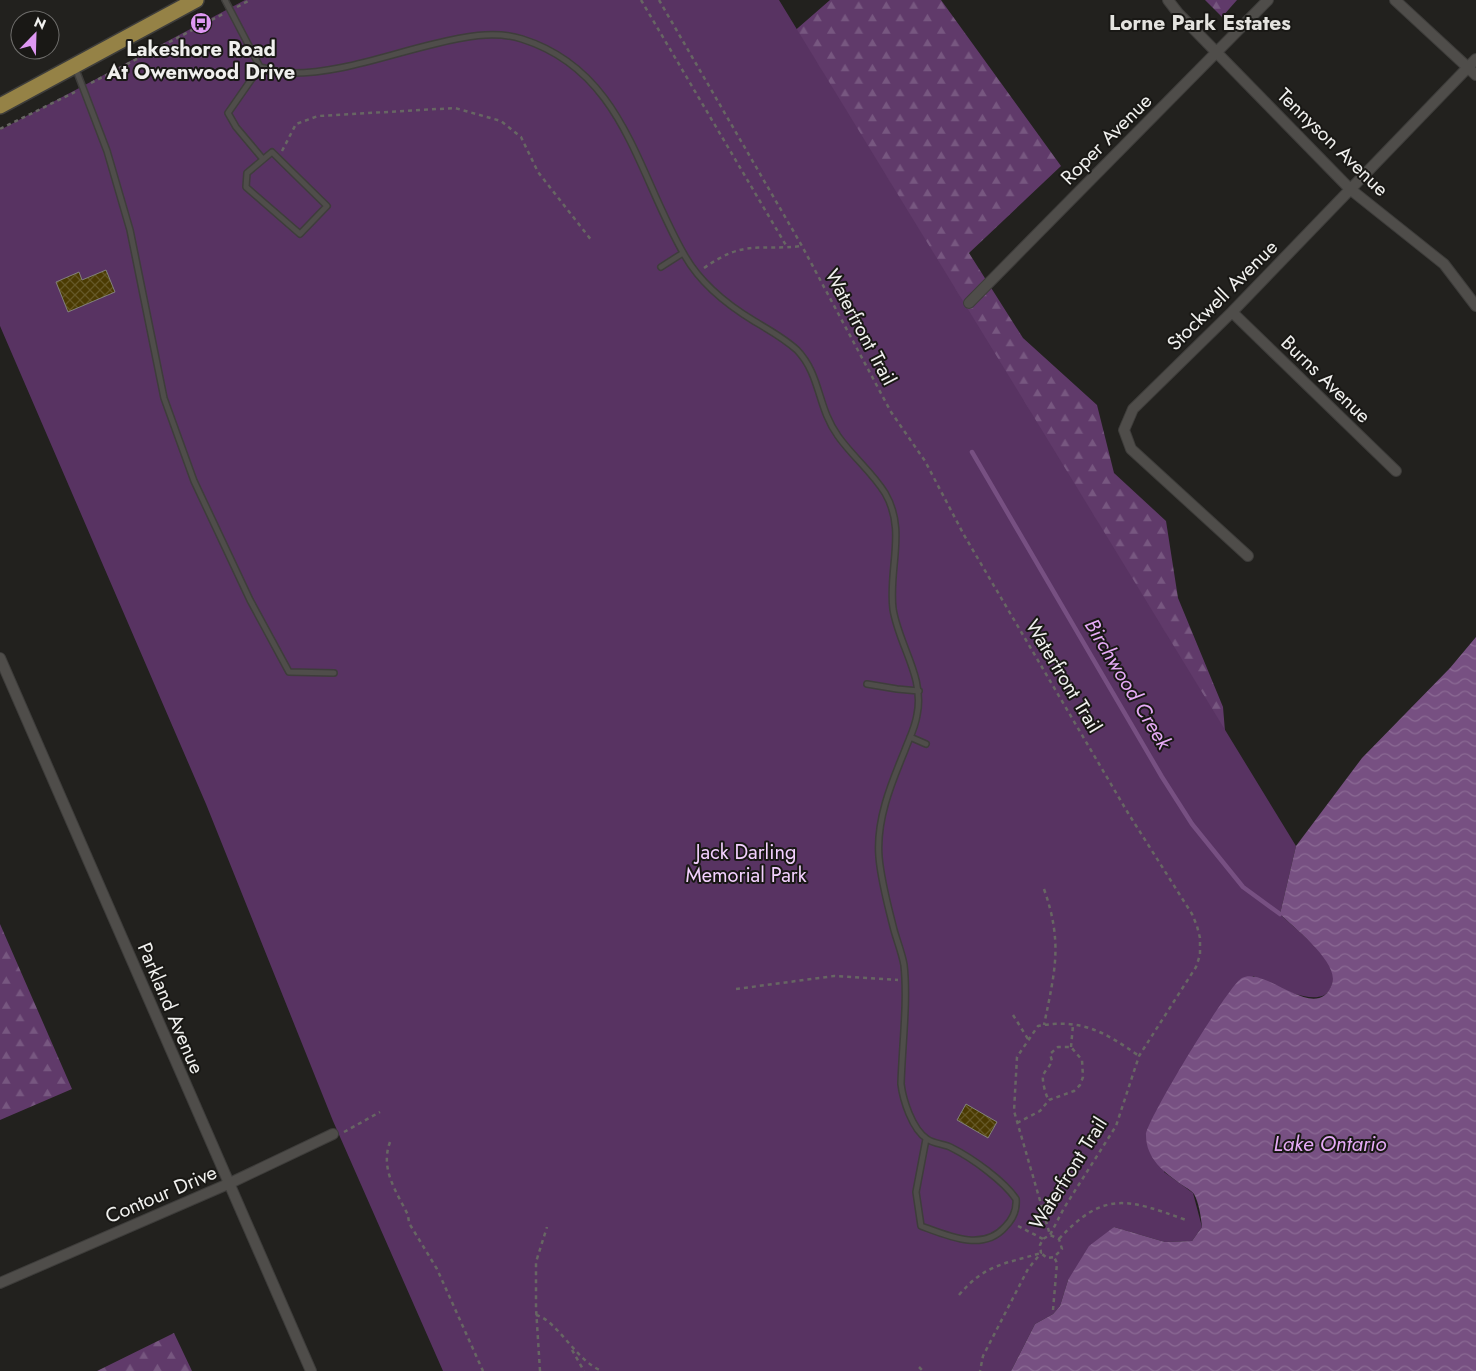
<svg xmlns="http://www.w3.org/2000/svg" width="1476" height="1371" font-family="Jost,sans-serif">
<defs>
<pattern id="forest-firs" width="22" height="20" patternUnits="userSpaceOnUse" patternTransform="scale(1.25)"><rect width="22" height="20" fill="#603a6a"/><path d="M5 1l3.5 6h-7zM16 11l3.5 6h-7z" fill="#775780"/></pattern>
<pattern id="water-waves" width="16" height="10" patternUnits="userSpaceOnUse" patternTransform="scale(1.25)"><rect width="16" height="10" fill="#775082"/><path d="M0 5q4-4 8 0t8 0" fill="none" stroke="#8b6a94"/></pattern>
<pattern id="building-cross-hatch" width="8" height="8" patternUnits="userSpaceOnUse" patternTransform="scale(1.25)"><rect width="8" height="8" fill="#4b3b02"/><path d="M0 0l8 8M0 8l8-8" fill="none" stroke="#655827"/></pattern>
</defs>
<rect width="100%" height="100%" fill="#22211e"/>
<path fill="url(#forest-firs)" d="M830,0H941L1061,166L969,253L1023,338L1097,405L1114,473L1166,521L1178,598L1223,707L1234,841L791,34Z
M1205,0H1237L1222,17Z
M0,924L72,1089L0,1120Z
M174,1333L192,1371H97Z"/>
<path fill="#583362" d="M245,0H779L1296,846L1280,914C1294,928 1327,953 1333,971C1335,976 1333,984 1330,989C1319,1011 1269,983 1253,976L1164,1172L1193,1193L1202,1227L1192,1241L1165,1242L1114,1227L1068,1280L1060,1306L1053,1314L1035,1324L1011,1371H443L333,1121L206,804L0,326V130Z"/>
<path fill="url(#water-waves)" d="M1476,637V1371H1011L1035,1324L1053,1314L1060,1306L1068,1280L1089,1246L1114,1227L1165,1242L1192,1241L1202,1227C1201,1217 1199,1203 1194,1194C1191,1190 1185,1187 1182,1185C1164,1172 1146,1159 1146,1135C1145,1123 1229,984 1242,978C1266,966 1317,1025 1332,984C1340,963 1294,928 1280,914L1296,846L1362,758L1450,668Z"/>
<g fill="none" stroke-linecap="round" stroke-linejoin="round">
<path stroke="#775082" stroke-width="4.5" d="M972,452L1162,777L1192,824L1243,887L1280,914"/>
</g>
<path fill="url(#building-cross-hatch)" stroke="#81807c" d="M106,270L115,292L68,312L56,282L79,272L82,280Z
M966,1104L997,1122L988,1138L957,1120Z"/>
<g fill="none" stroke-linecap="round" stroke-linejoin="round">
<g stroke="#3e3d3b" stroke-width="8">
<path id="service" d="M225,0L260,67C270,69 280,73 289,73C337,74 387,55 434,44C462,37 494,30 522,39C624,71 637,174 685,256C701,284 726,304 754,321C769,330 784,338 797,350C821,375 817,407 838,436C852,456 872,472 885,493C907,530 888,569 893,609C899,646 925,677 917,715C915,728 909,739 905,750C891,784 876,820 879,857C881,881 888,906 894,930C897,941 902,953 904,965C908,1001 902,1047 901,1084C903,1100 912,1129 927,1139C934,1144 945,1144 952,1148C972,1158 1004,1181 1016,1199C1017,1210 1013,1219 1005,1227C983,1252 948,1236 921,1226L916,1192L926,1139
M75,67L107,151L130,230L164,398L194,481L250,600L289,672L334,673
M260,67L228,113L236,127L262,158
M272,152L327,206L300,234L246,187L247,173Z
M661,267L683,253
M867,684L897,689L919,691
M910,737L926,744"/>
</g>
<g stroke="#3e3d3b" stroke-width="12">
<path id="minor" d="M1168,0L1178,13L1350,189L1444,264L1476,306
M1395,0L1476,75
M969,303L1268,0
M1232,312L1396,471
M1248,556L1131,449L1124,430L1133,409L1232,312L1476,59
M0,658L311,1371
M0,1283L228,1184L333,1134"/>
</g>
<g stroke="#3e3d3b" stroke-width="18">
<path id="primary" d="M0,106L196,0"/>
</g>
<path stroke="#676663" stroke-width="2.5" stroke-dasharray="4 4" stroke-linecap="butt" d="M641,0L787,247
M659,0L802,246L891,412L925,461L964,535L1128,813L1192,914L1197,926L1200,938V955L1196,967L1139,1056L1116,1126L1064,1208L1050,1235L1043,1239L1040,1245L1041,1253L1028,1269L983,1356L980,1371
M237,7L250,0
M91,83L223,14
M0,129L75,92
M282,151L296,124L318,116L455,108L501,121L521,137L538,172L592,241
M704,268C745,239 758,251 802,246
M1044,889C1063,943 1055,971 1044,1025
M736,989L834,976L898,980
M1013,1015L1028,1039
M1071,1047L1073,1025
M1017,1123L1040,1111L1049,1100L1074,1091L1080,1085L1083,1077L1082,1060L1071,1047H1058L1050,1054L1052,1061C1050,1067 1044,1071 1043,1076C1042,1081 1046,1097 1049,1100
M344,1132L380,1112
M390,1142C380,1169 396,1191 408,1215L409,1223L437,1269L483,1371
M1018,1226L1043,1239
M1059,1239C1104,1190 1128,1199 1186,1220
M959,1295C985,1264 1005,1264 1041,1253L1047,1258L1054,1257L1062,1249L1059,1239L1050,1235L1014,1111L1017,1057L1038,1026C1081,1018 1105,1032 1139,1056
M1053,1310L1057,1263L1054,1257
M536,1315C557,1320 576,1361 602,1371
M572,1350L584,1371
M919,1367L923,1371
M540,1371L536,1308V1262L547,1227"/>
<use href="#service" stroke="#4f4d4a" stroke-width="5"/>
<use href="#minor" stroke="#4f4d4a" stroke-width="10"/>
<use href="#primary" stroke="#958246" stroke-width="15"/>
</g>
<defs>
<g id="bus-disc" transform="scale(1.125)"><circle r="9.5" fill="#de98f2" stroke="#191815"/><path d="M-5-6H5V4H4V6H2V4H-2V6H-4V4H-5ZM-3.5-4V0h7V-4ZM-3.5 1.2v1.5H-2V1.2ZM2 1.2v1.5H3.5V1.2Z" fill="#111"/></g>
</defs>
<g fill-rule="evenodd">
<use href="#bus-disc" x="201" y="23"/>
</g>
<g text-anchor="middle" stroke-width="4" stroke-linejoin="round" paint-order="stroke">
<g font-size="20" font-weight="bold" fill="#f0f0ee" stroke="#191815">
<text x="201" y="56">Lakeshore Road<tspan x="201" dy="23">At Owenwood Drive</tspan></text>
</g>
<g font-size="20" fill="#f0f0ee" stroke="#191815">
<text transform="translate(1106 139) rotate(-45)" y="7">Roper Avenue</text>
<text transform="translate(1333 142) rotate(44)" y="7">Tennyson Avenue</text>
<text transform="translate(1222 295) rotate(-45)" y="7">Stockwell Avenue</text>
<text transform="translate(861 327) rotate(62)" y="7">Waterfront Trail</text>
<text transform="translate(1326 379) rotate(44)" y="7">Burns Avenue</text>
<text transform="translate(1064 676) rotate(59)" y="7">Waterfront Trail</text>
<text transform="translate(171 1008) rotate(67)" y="7">Parkland Avenue</text>
<text transform="translate(1068 1173) rotate(-58)" y="7">Waterfront Trail</text>
<text transform="translate(161 1194) rotate(-23)" y="7">Contour Drive</text>
</g>
<g font-size="20" fill="#f4d1ff" stroke="#191815">
<text x="746" y="859">Jack Darling<tspan x="746" dy="23">Memorial Park</tspan></text>
</g>
<g font-size="21" font-weight="bold" fill="#e4e3df" stroke="#191815">
<text x="1200" y="30">Lorne Park Estates</text>
</g>
<g font-size="21" font-style="italic" fill="#e6abf6" stroke="#191815">
<text transform="translate(1128 684) rotate(59)" y="7">Birchwood Creek</text>
<text x="1330" y="1151">Lake Ontario</text>
</g>
</g>
<g transform="translate(35 35) rotate(23)"><circle r="24" fill="#191815" stroke="#6f6e6c"/>
<path d="M0-4L9 19L0 12L-9 19Z" fill="#de98f2"/>
<text y="-8" font-size="14" font-weight="bold" text-anchor="middle" fill="#f0f0ee">N</text>
</g>
</svg>
